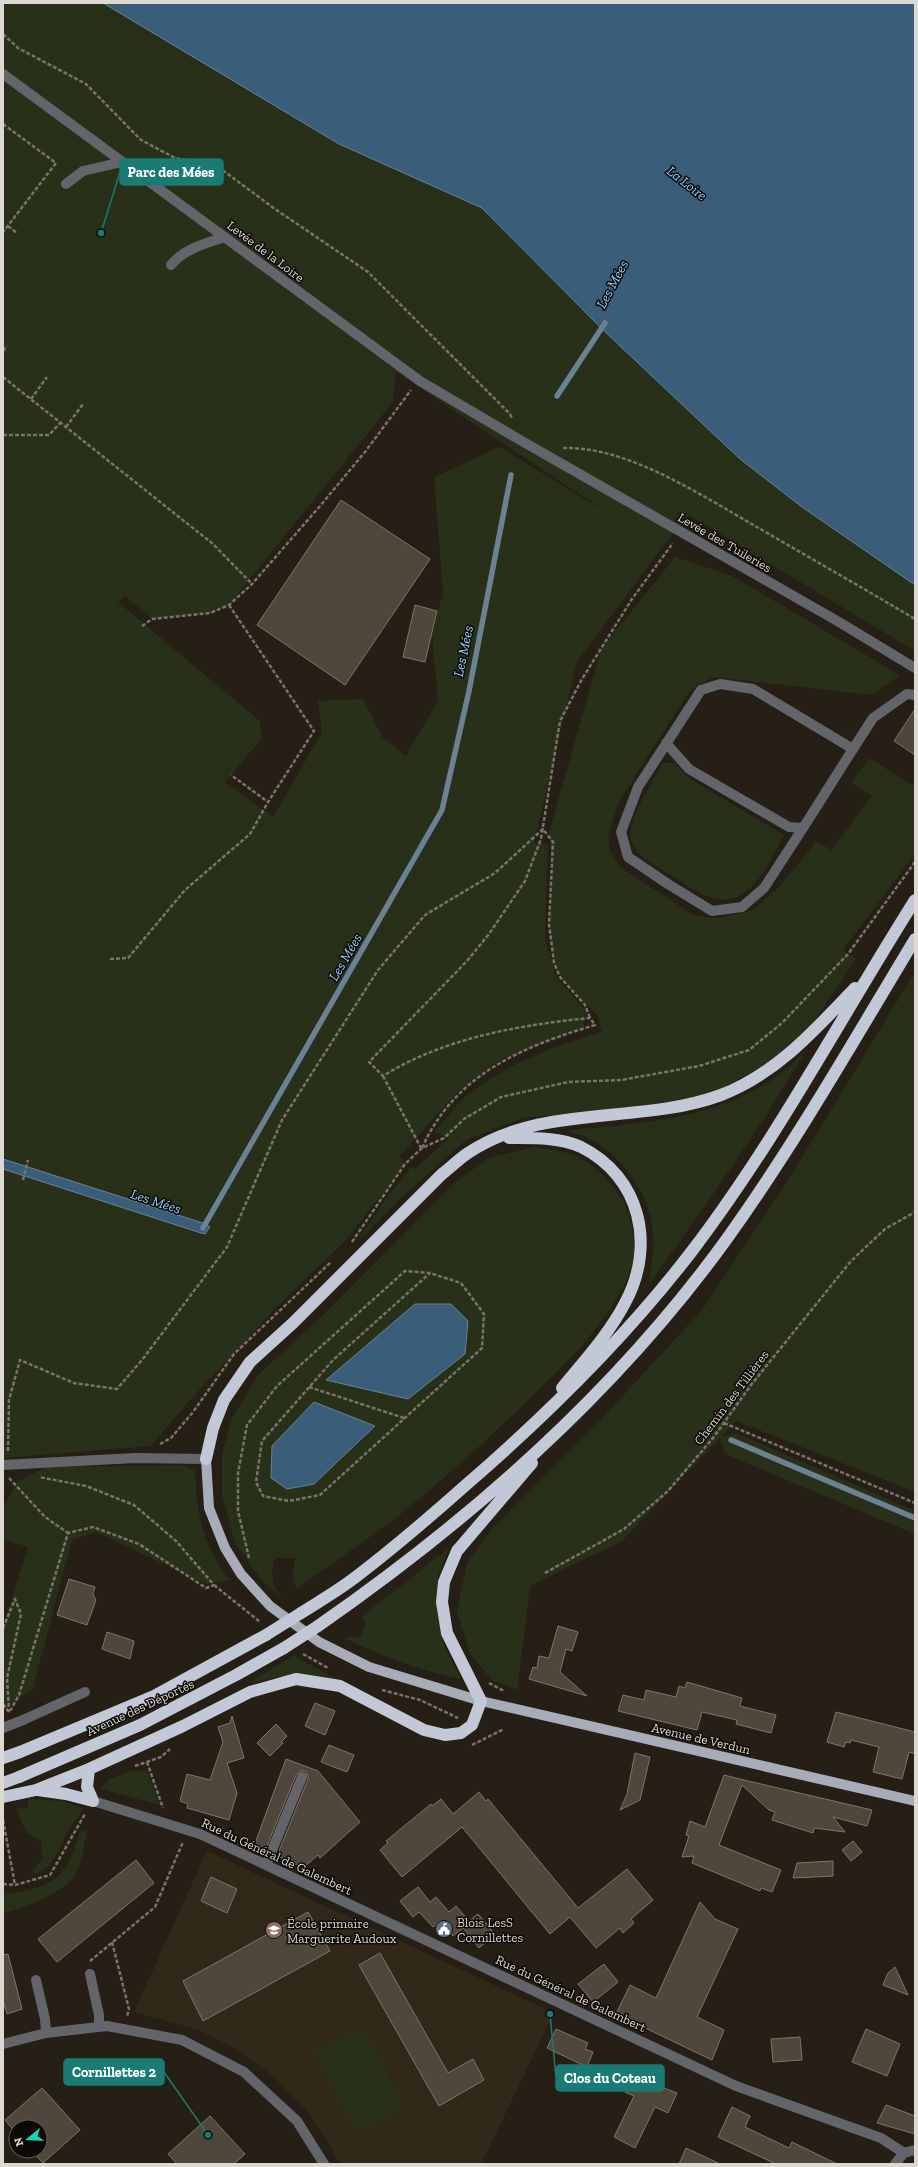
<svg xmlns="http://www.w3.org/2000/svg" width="918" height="2167" font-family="'Zilla Slab',serif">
<rect width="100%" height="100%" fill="#261f15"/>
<path fill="#322819" d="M207,1851L554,2013L481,2164H340L326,2139L305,2109L271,2074L231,2046L199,2030L134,2012Z"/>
<path fill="#283019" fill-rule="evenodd" d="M3,3H103L339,144L482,208L602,329L915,585V651L689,515L661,549L577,662L534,843L548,844L545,937L556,977L585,1010L584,1027L496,1062L455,1095L400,1156L405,1164L347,1239L283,1301L190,1400L151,1446L3,1458V1166L49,1174L3,1159ZM396,372L611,515L500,447L434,477L443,592L432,636L438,700L406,756L382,737L363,699L318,701L322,732L273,817L225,782L262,738L260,721L118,602L125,596L152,619L210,613L229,605L393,402Z
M675,557L732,576L900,675L872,695L714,677L691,689L618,803L608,837L610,851L620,867L695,916L719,918L753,910L780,886L816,842L832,850L872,796L852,782L869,758L912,785L915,782V854L843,950L856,959L813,1023L768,1063L715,1092L677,1102L523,1118L466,1140L404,1195L357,1242L382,1204L411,1167L415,1169L448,1139L435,1131C445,1120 454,1107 465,1097C504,1065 554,1046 602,1032L598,1016L560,977L554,963L549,924L552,866L549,833L601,649Z
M663,763H675L686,776L784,835C771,859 752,906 717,899C699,896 681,881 666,872C654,864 635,856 631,840C627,820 652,782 663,763Z
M915,972V1492L736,1421L721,1437L736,1433L915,1511V1534L725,1454L720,1438L622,1541L530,1586L517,1690L492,1680L470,1654L457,1611L467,1563L492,1529L594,1427L702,1310L790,1177Z
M806,1050C758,1132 704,1208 649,1284C651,1267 655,1249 653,1232C650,1194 621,1153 586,1137C580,1135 572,1133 565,1131C638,1123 721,1120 781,1073C790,1067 798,1058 806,1050Z
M534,1147C579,1153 593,1159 620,1196C630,1208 639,1250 633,1265C612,1320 568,1362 526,1402C488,1439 449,1475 407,1509C372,1537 334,1562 296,1589L293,1575L295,1558H275C270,1574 272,1585 282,1599L260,1578L235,1543L222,1495V1454L232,1418L258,1375L327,1311L454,1183L489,1158Z
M181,1465L195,1470C196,1497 199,1525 210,1549C214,1560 224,1571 230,1580L206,1584L96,1532L72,1540L33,1688L3,1711V1628L28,1547L3,1539V1508L17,1482L46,1467Z
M449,1548L438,1577V1613L444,1645L461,1679C420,1671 382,1656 344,1638L361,1636L366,1623L362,1616Z
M294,1655L298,1658L343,1682L306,1675L272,1678L249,1683Z
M133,1770L134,1772L147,1770L160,1805L101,1789L108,1780Z
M28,1799L62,1801L82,1808V1811C78,1817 73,1822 69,1829C58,1846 57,1869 33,1874L32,1871L43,1858L41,1841L26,1832L16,1809L28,1807Z
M81,1830L87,1832C84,1845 82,1862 76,1874C69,1889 19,1911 3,1913V1893C28,1893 56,1886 68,1863C74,1853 76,1841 81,1830Z
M362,2027L405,2106L358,2132L314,2053Z"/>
<path fill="#3a5d7a" stroke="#6b8294" d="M103,3H915V585L802,507L740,459L602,329L482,208L339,144Z
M3,1159L206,1224L210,1227L205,1234L201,1233L3,1169Z
M415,1304H451L468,1321L465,1354L408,1399L326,1380Z
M314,1402L375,1426L314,1484L287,1489L271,1478L272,1446Z"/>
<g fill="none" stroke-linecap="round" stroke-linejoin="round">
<path stroke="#6b8294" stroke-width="5.5" d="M557,396L605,323
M203,1228L442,810L469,691L511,475
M731,1440L915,1518"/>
</g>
<path fill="#4f473c" stroke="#7f766b" d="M341,500L430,559L345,685L257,625Z
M415,605L437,611L425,662L403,657Z
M915,709V755L894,741Z
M69,1579L95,1587L93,1594L96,1600L87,1625L57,1615Z
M558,1626L578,1632L572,1651L566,1649L560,1672L587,1696L529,1679L533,1667L537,1668L539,1656L549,1658Z
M107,1632L134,1641L130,1659L102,1649Z
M687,1682L742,1698L740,1706L776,1715L771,1733L736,1724L737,1720L702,1712L697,1730L618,1711L623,1695L644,1700L646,1690L676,1697L679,1686L685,1688Z
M315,1703L335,1711L325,1735L305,1726Z
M836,1712L915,1732V1754L909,1752L902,1779L873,1772L879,1747L851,1740L850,1743L846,1742L844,1747L827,1742Z
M232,1716L244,1758L227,1763L237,1793L229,1820L187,1808L188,1804L180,1801L187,1774L210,1780L223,1742L218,1727L230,1723Z
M276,1724L287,1736L281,1742L283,1743L270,1756L257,1743Z
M329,1745L354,1755L347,1772L321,1762Z
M635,1753L650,1757L640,1800L620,1810L627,1794Z
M286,1759L318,1771L360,1822L320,1858L318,1855L303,1868L277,1856L308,1779V1776L305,1771H301L296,1775L265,1851L254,1846Z
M724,1775L744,1780L872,1810L867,1826L833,1817L845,1832L814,1828L813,1833L772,1820L775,1812L769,1810L742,1785L719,1845L781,1870L772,1892L761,1888L760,1891L692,1863L694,1856L682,1857L689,1836L686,1835L690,1821L705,1827Z
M479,1792L486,1801L488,1799L578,1908L627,1869L653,1900L631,1919L634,1923L623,1933L620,1928L596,1948L570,1917L550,1934L462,1827L402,1877L380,1850L388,1843L386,1841L431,1804L432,1806L441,1799L453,1814Z
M853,1841L862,1852L851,1861L842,1850Z
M136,1860L154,1883L57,1962L38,1939Z
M833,1861V1876L793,1878L797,1863Z
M211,1877L237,1889L227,1913L201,1901Z
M418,1887L430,1902L436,1897L449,1912L456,1906L469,1921L478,1914L495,1934L479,1948L463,1928L453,1936L440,1921L433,1927L419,1912L413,1917L400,1901Z
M700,1902L715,1919L738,1929L697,2017L724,2030L712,2060L616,2014L630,1985L656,1998Z
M308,1912L330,1951L203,2021L183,1981Z
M380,1953L448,2073L473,2059L484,2080L439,2106L359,1965Z
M8,1954L22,2009L7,2014L3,2000V1955Z
M604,1964L618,1982L593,2002L578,1984Z
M895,1967L908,1995L883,1985L888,1973Z
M556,2029L588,2043L585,2049L593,2052L587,2067L547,2048Z
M866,2029L900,2044L887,2076L852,2062Z
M800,2037L802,2060L773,2062L771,2039Z
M633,2076L677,2093L668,2113L655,2107L635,2148L614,2137L634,2096L625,2092Z
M42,2088L80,2130L43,2163L32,2151H40V2127H16V2133L5,2120Z
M886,2105L915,2116V2134L877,2123Z
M732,2107L750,2116L745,2127L789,2148L792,2142L837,2164H776L718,2137Z
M210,2116L245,2154L234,2164H177L168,2154Z
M686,2148L720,2164H679Z"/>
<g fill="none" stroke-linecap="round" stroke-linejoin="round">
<path stroke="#7a736b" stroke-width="2.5" stroke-dasharray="4 2" stroke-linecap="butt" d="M3,34L18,48L86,84L141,140L175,158L206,164L221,169L275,209L368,272L510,414L512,418
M3,124L56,163L3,232
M8,226L17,233
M3,351L7,346
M3,377L213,544L252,584
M31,399L47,377
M66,427L83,404
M3,435H49L61,422
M563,448C628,446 702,496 757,527C810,558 863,588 915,619
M229,605L314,731L268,802L231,775
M142,626L152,619L210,613L229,605L252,584L320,506L365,452L411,390
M110,959L128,958L185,890L250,834L268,802
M383,1076L421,1148
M422,1148C455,1074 522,1047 595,1025L590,1018C519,1025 444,1038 383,1076L369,1062L467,961L489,934L525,881L541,839L560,721L582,679L632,599L673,543
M23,1180L28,1160
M352,1242L405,1164L422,1148L444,1138L464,1119L501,1097L568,1082L621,1080L699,1066L749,1050L782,1023L848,954L915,862
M309,1387L404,1418
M724,1423L915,1503
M160,1444L171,1438L193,1412L234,1354L331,1262
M8,1451L9,1400L20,1360L74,1383L117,1389L142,1360L227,1247L282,1120L378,970L425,915L495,873L543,829L553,842L549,924L554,963L560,977L585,1005L590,1018
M9,1478L45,1517L68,1533
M249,1558L238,1511V1473L247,1425L277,1386L405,1271L430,1273L461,1283L484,1314L482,1348L320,1495L289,1501L263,1496L256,1482L262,1441L333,1360L430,1273
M545,1573L624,1529L668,1491L713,1438L751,1385L851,1261L885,1229L915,1212
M214,1585L260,1622
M3,1628L15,1599L21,1614L7,1678L9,1711
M303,1654L328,1668
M489,1683L504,1691
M382,1690L420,1700L458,1718
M3,1704L9,1712
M10,1711L19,1695L68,1533L93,1527L139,1544L206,1588L214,1585L176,1541L134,1505L86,1486L39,1477
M472,1745L504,1729
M147,1762L163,1808
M135,1766L161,1757L170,1749
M3,1820L15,1885
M3,1884L15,1885L50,1875L85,1814
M112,1942L129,2009L127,2016
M90,1961L155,1907L183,1842"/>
<path stroke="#63656b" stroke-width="10" d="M3,74L420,381L520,440L839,622L915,668
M66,184L83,171L122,162
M171,265C184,249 206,243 225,237
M666,743L689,769L789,827L803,828
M853,749L753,689L720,684L701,690L638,787L621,832L628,857L668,884L712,911L742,907L764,888L803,828L853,749L873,718L907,694L915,695
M3,1465L135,1458L206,1459
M23,1720L85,1692
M93,1801L200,1834L736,2086L881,2138L904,2153
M266,1865L302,1777
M90,1974L99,2015V2027
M36,1980L45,2019L46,2033
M3,2044L46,2033L107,2026L182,2040L244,2072L297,2121L324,2164
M904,2153L915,2150
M895,2164L904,2153"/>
<path stroke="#a8acb8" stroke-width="10" d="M206,1459L209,1508L225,1548L241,1574L270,1606L319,1642L369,1667L481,1701L915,1801"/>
<path stroke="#c3c8d6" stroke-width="12" d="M509,1138C532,1138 559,1137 581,1147C641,1177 656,1246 625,1303C609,1334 584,1361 562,1388
M206,1459L213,1428L224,1400L250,1362L293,1323L442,1174C451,1167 459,1159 468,1153C543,1103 640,1125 721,1095C776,1074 815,1030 855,988
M301,1613C320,1601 339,1590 357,1576C395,1547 431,1516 467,1484C549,1413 626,1337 692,1251C776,1141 841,1017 915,900
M318,1626C472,1519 616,1392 726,1240C795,1144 854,1040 915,939
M20,1752L154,1696L266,1635
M89,1769L87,1787L93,1801
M19,1777L140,1725L236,1675L284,1648
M38,1790L66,1794L93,1801
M3,1797L36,1790L89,1769L183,1726L250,1692L296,1679L340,1686L424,1730L445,1735L461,1733L472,1725L481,1701L447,1633L442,1602L444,1582L457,1551L532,1463"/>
<path stroke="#63656b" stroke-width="10" d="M3,1728L23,1720"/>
<path stroke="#c3c8d6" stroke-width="12" d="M266,1635L301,1613
M284,1648L318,1626
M3,1758L20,1752
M3,1783L19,1777"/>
</g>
<defs>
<g id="civic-disc" transform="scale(0.9)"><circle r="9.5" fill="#5c6f8a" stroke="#0c0906"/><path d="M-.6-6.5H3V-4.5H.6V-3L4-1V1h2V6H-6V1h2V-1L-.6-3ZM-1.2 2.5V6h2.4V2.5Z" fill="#fff"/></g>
<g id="school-disc" transform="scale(0.9)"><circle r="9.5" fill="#8d6e63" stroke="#0c0906"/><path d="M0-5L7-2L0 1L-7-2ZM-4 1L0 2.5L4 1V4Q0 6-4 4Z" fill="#fff"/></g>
</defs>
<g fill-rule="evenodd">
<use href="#civic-disc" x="444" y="1929"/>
<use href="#school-disc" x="274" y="1930"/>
</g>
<g text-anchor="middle" stroke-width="3" stroke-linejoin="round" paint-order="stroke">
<g font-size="13" fill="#ddd8d1" stroke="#0c0906">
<text transform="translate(266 251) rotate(37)" y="5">Levée de la Loire</text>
<text transform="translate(725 542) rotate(30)" y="5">Levée des Tuileries</text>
<text transform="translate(731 1397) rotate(-53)" y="5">Chemin des Tillières</text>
<text transform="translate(140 1707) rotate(-25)" y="5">Avenue des Déportés</text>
<text transform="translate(701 1738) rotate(13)" y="5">Avenue de Verdun</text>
<text transform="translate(277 1856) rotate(25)" y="5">Rue du Général de Galembert</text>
<text transform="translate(571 1993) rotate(25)" y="5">Rue du Général de Galembert</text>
</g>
<g font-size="13" fill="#ddd8d1" stroke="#0c0906" text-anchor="start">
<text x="457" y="1927">Blois LesS<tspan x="457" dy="15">Cornillettes</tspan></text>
<text x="287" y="1928">École primaire<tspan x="287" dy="15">Marguerite Audoux</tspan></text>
</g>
<g font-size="14" font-style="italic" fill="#91ccfd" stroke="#0c0906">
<text transform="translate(687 183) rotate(38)" y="5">La Loire</text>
<text transform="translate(612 284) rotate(-62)" y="5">Les Mées</text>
<text transform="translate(463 651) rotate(-78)" y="5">Les Mées</text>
<text transform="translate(345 957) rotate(-60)" y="5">Les Mées</text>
<text transform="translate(156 1201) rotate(18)" y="5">Les Mées</text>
</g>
</g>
<path fill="none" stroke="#197b73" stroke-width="1.5" d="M101 233L120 172M208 2135L164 2072M550 2014L556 2078"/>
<g fill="#197b73" stroke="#0c0906" stroke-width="1.5">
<circle cx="101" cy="233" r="4"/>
<circle cx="208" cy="2135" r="4"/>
<circle cx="550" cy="2014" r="4"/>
</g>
<g fill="#197b73" stroke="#197b73" stroke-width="1.5">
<rect x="120" y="159" width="103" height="26" rx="4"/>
<rect x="64" y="2059" width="100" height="26" rx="4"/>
<rect x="556" y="2065" width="108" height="26" rx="4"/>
</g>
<g font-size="14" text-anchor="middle" font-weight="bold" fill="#fff">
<text x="171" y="177">Parc des Mées</text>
<text x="114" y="2077">Cornillettes 2</text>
<text x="610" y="2083">Clos du Coteau</text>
</g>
<rect width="918" height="2167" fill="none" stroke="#ddd8d1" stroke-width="8"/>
<g transform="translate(28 2139) rotate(252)"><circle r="19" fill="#0c0906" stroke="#605c57"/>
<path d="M0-3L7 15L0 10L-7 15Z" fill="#1bd5b1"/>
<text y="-6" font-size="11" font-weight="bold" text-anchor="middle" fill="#ddd8d1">N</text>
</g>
</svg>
